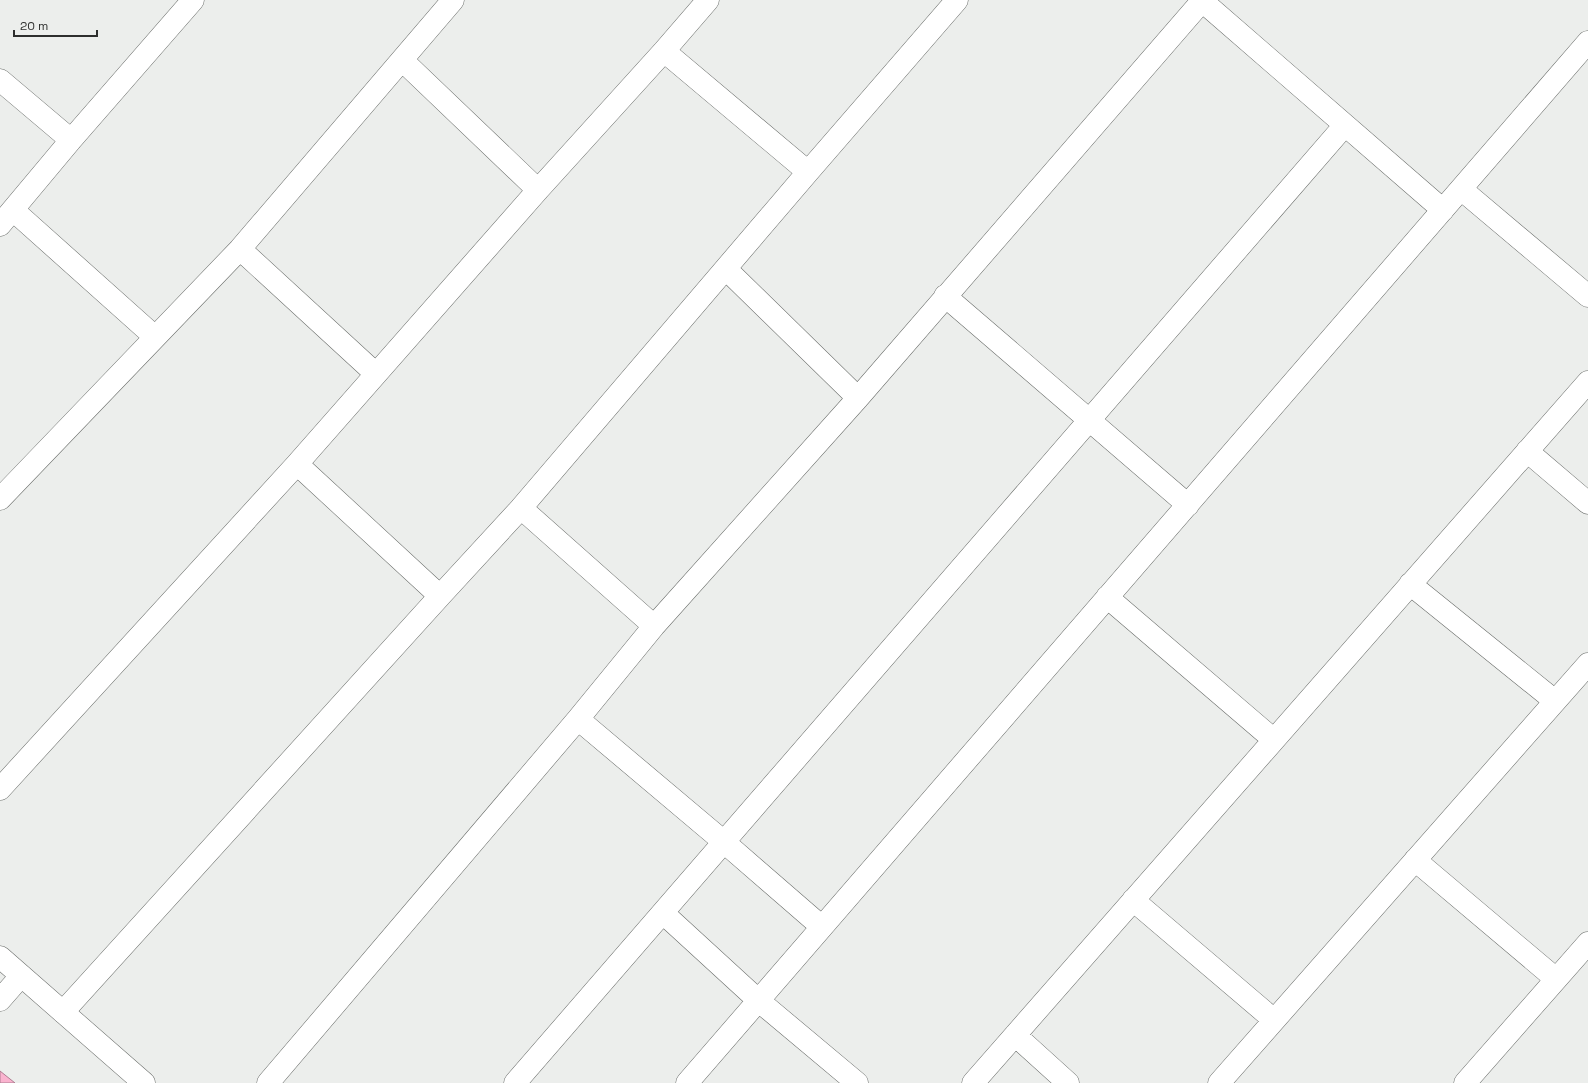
<svg xmlns="http://www.w3.org/2000/svg" width="1588" height="1083" font-family="'Space Grotesk',sans-serif">
<rect width="100%" height="100%" fill="#eceeec"/>
<path fill="#fab3cf" stroke="#af7d91" d="M0,1071L15,1083H0Z"/>
<g fill="none" stroke-linecap="round" stroke-linejoin="round">
<g stroke="#696c69" stroke-width="23">
<path id="minor" d="M1201,0L1443,210
M664,51L808,172
M402,60L538,190
M0,80L71,140
M1461,189L1588,296
M13,210L155,337
M0,225L71,140L193,0
M240,249L376,374
M726,269L858,398
M945,296L1188,505
M1527,451L1588,503
M297,464L440,596
M0,499L240,249L453,0
M521,508L654,626
M1410,584L1555,701
M1107,597L1274,740
M578,719L724,842L822,927
M0,789L297,464L538,190L664,51L708,0
M1415,860L1556,979
M1133,900L1274,1020
M663,913L759,1001L857,1083
M0,1000L21,976
M63,1012L440,596L521,508L808,172L957,0
M1015,1035L1068,1083
M268,1083L578,719L654,626L858,398L1202,1
M515,1083L1345,125
M687,1083L1588,42
M973,1083L1588,382
M1219,1083L1588,664
M1465,1083L1588,943"/>
</g>
<g stroke="#696c69" stroke-width="23">
<path id="tertiary" d="M0,957L144,1083"/>
</g>
<use href="#minor" stroke="#fff" stroke-width="22"/>
<use href="#tertiary" stroke="#fff" stroke-width="22"/>
</g>
<path d="M14 30v6h83v-6" fill="none" stroke="#2d2e2d" stroke-width="2"/>
<text x="20" y="30" font-size="12" fill="#2d2e2d" stroke="#eceeec" stroke-width="3" paint-order="stroke">20 m</text>
</svg>
